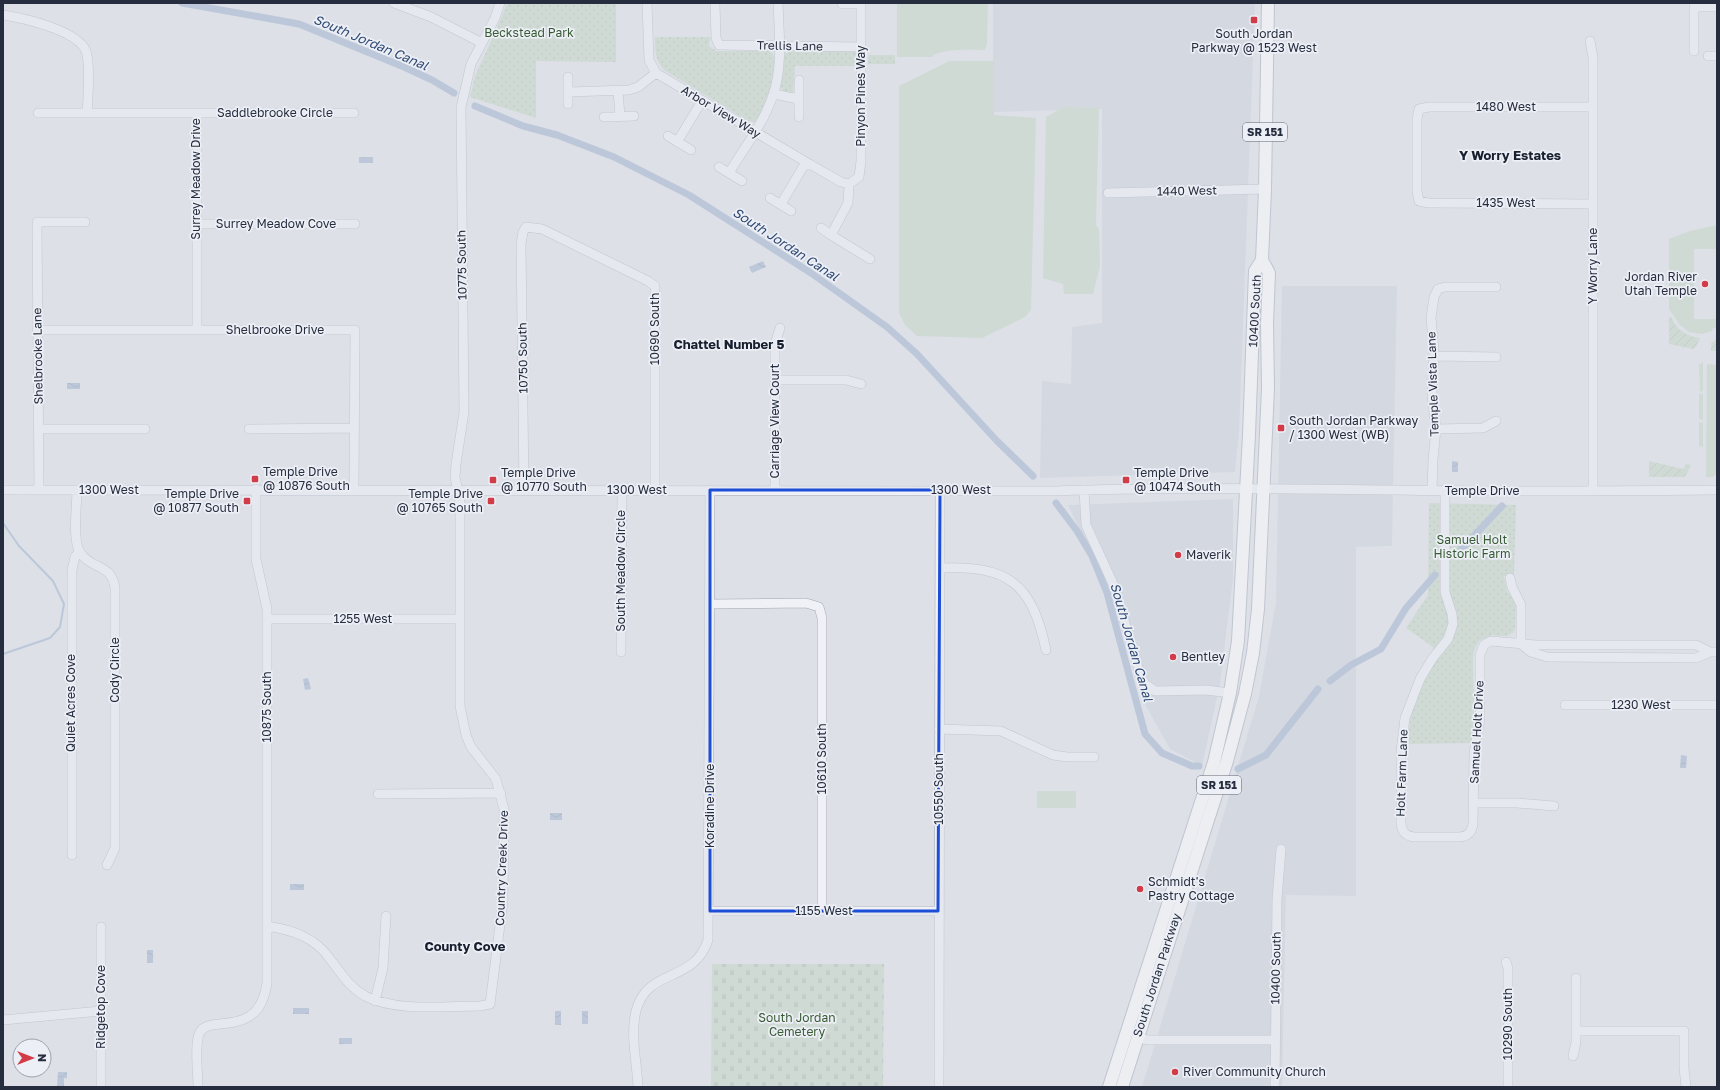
<svg xmlns="http://www.w3.org/2000/svg" width="1720" height="1090" font-family="'Golos Text',sans-serif">
<defs>
<pattern id="cemetery-stones" width="16" height="16" patternUnits="userSpaceOnUse"><rect width="16" height="16" fill="#c2d2be"/><path d="M2 7V4a2 2 0 0 1 4 0v3zM10 15v-3a2 2 0 0 1 4 0v3z" fill="#a7b5a4"/></pattern>
<pattern id="park-dots" width="8" height="8" patternUnits="userSpaceOnUse"><rect width="8" height="8" fill="#c2d2be"/><path d="M2 2h.1M6 6h.1" fill="none" stroke="#a7b5a4" stroke-width="1.8" stroke-linecap="round"/></pattern>
<pattern id="garden-furrows" width="10" height="10" patternUnits="userSpaceOnUse"><rect width="10" height="10" fill="#c2d2be"/><path d="M-1 1l2-2M0 10L10 0M9 11l2-2" fill="none" stroke="#a7b5a4"/></pattern>
<pattern id="water-waves" width="16" height="10" patternUnits="userSpaceOnUse"><rect width="16" height="10" fill="#96acc9"/><path d="M0 5q4-4 8 0t8 0" fill="none" stroke="#7a8ca5"/></pattern>
</defs>
<rect width="100%" height="100%" fill="#dde0e7"/>
<path fill="#cbcfda" d="M993,3H1255L1239,433L1235,472L1040,478L1042,381L1071,384L1072,327L1102,323V109L993,112Z
M1282,286H1397L1392,546L1356,547V896L1286,895L1282,1087H1142L1259,696L1276,602Z
M1233,499V578L1220,684L1202,766L1170,749L1141,697L1122,618L1068,505Z"/>
<path fill="#c2d2be" d="M897,3H988L987,43L985,50C973,50 939,48 932,57H897Z
M949,61H994V115L1036,118L1031,310L1025,317L982,338L917,336L905,325L899,313V86Z
M1063,107L1099,108L1096,225L1099,229L1100,266L1093,294H1064L1063,284L1043,278L1046,117Z
M1717,225V249H1694V319H1717V327L1712,329V331L1702,334L1689,332L1680,325L1669,309V239L1690,231Z
M1703,362V391L1700,392L1699,365Z
M1707,364L1717,365V473L1713,477H1706Z
M1699,394H1703V420L1699,419Z
M1699,422L1703,423V447L1699,446Z
M1037,791H1076V808H1037Z"/>
<path fill="url(#cemetery-stones)" d="M712,964H884L883,1087H711Z"/>
<path fill="url(#park-dots)" d="M507,3H616V62L536,61V118L470,97L475,76L498,26Z
M655,37H710L709,46L716,51H771C782,67 767,103 758,119L754,122L748,121L664,70C655,60 655,50 655,37Z
M789,50L854,51L857,53L859,66H795L793,94L784,92C776,84 780,56 789,50Z
M868,55H895V64H868Z
M1429,503L1516,505L1514,575L1504,576L1507,591L1516,602L1515,629L1513,633L1506,636L1492,635L1479,641L1474,650L1473,660L1474,718L1471,743L1407,744L1411,715L1424,681L1434,665L1433,647L1406,628L1428,595Z"/>
<path fill="url(#garden-furrows)" d="M1671,317C1676,329 1687,337 1700,338L1696,347L1693,349L1669,344V318Z
M1717,339V351H1711V343Z
M1649,461L1683,469L1686,464L1691,465L1685,477H1649Z"/>
<path fill="url(#water-waves)" d="M359,157H373V163H359Z
M763,261L766,267L752,273L749,267Z
M67,383H80V389H67Z
M1452,461L1458,462V472H1452Z
M308,678L311,689L305,690L303,679Z
M1681,755L1687,756L1686,768H1680Z
M550,813H562V820H550Z
M290,884H304V890H290Z
M147,950H153V963H147Z
M293,1008H309V1014H293Z
M555,1011H561V1025H555Z
M582,1011H588V1024H582Z
M339,1038H352V1044H339Z
M58,1072H67V1078H64V1087H57Z"/>
<g fill="none" stroke-linecap="round" stroke-linejoin="round">
<path stroke="#96acc9" stroke-width="2" d="M3,523L19,546L53,581L64,604L60,627L50,638L3,654"/>
<path stroke="#96acc9" stroke-width="7" d="M182,3L299,24L404,67L432,80L454,93
M475,106L523,126L557,135L614,157L689,195L811,273L887,327L917,354L997,441L1033,476
M1056,503L1077,531L1092,556L1107,593L1145,734L1162,753L1192,766H1199
M1456,555L1502,506
M1330,681L1351,665L1381,649L1406,608L1435,575
M1238,769L1266,755L1318,689"/>
<g stroke="#a2a7b1" stroke-width="10">
<path id="minor" d="M394,3L431,17L482,43
M647,3L649,60L656,73L806,162L841,182L849,184
M715,3L716,38L719,45L861,47
M842,4H861
M1694,7H1717
M3,15C23,18 77,30 86,51C90,63 88,99 87,113
M1590,41L1593,57V491
M1694,51V3
M1708,56H1717
M568,77V104
M799,80V117
M618,91L620,116
M568,92L629,90L638,87L656,73
M774,94L798,99
M38,113H354
M604,117L634,116
M668,136L691,150
M677,142L702,101
M719,167L742,181
M729,173C744,148 764,123 773,95C783,67 779,32 778,3
M849,184L859,177L861,161V3
M849,184L848,203L831,235L870,259
M1108,193L1265,189
M770,198L791,211
M781,204L806,162
M1593,204L1428,203L1419,201L1417,191V119L1419,109L1429,107H1593
M197,224H355
M821,228L831,235
M37,330H355L354,489
M197,330V113
M1434,356L1496,357
M775,380H846L861,384
M39,429H145
M249,429L355,428
M1436,429L1483,428L1496,421
M3,490L1056,491C1169,487 1282,489 1395,490C1502,492 1610,491 1717,490
M39,490L37,222H85
M77,490C77,505 72,541 80,552C91,570 112,563 115,588V848L107,865
M524,490L521,244L523,232L526,227L542,229L648,281L655,286V490
M775,490V344L780,328
M1084,490L1086,525L1114,586L1140,674L1145,684L1155,691L1206,690L1230,693
M1432,490L1433,460L1436,429L1432,395L1434,350L1431,318L1434,297L1438,289L1445,287H1496
M1445,491V592L1452,614L1453,624L1448,639L1432,659L1420,679L1405,718L1401,751V824C1402,832 1406,836 1414,837H1460C1468,836 1472,832 1473,824L1474,753L1480,718V655L1484,645L1491,641L1536,645H1696L1710,652
M940,568C1008,565 1032,583 1046,650
M1510,578L1512,587L1521,605V644
M710,604L806,603L819,607L822,618V911
M267,619H460
M1521,644L1531,652L1547,657L1696,658L1710,652H1717
M621,652L622,490
M1565,705H1717
M939,729L1001,731L1053,755L1067,757H1094
M378,794L501,793
M1473,803H1517L1554,806
M72,855V570L75,557L79,552
M710,911H938
M267,926C292,930 315,937 330,959C341,973 349,987 365,996C396,1012 445,1006 480,1006L490,1004L503,901L504,809L496,779L471,747L466,735L460,706V502L455,477L456,464L464,412L461,107L471,64L495,18L500,3
M101,927V1087
M1506,962L1508,968V1087
M375,1001L383,968L386,916
M3,1020L101,1011
M1576,1031H1684V1068L1686,1087
M1138,1038L1148,1040H1275
M1573,1056L1576,1042V978
M198,1087C198,1074 194,1043 200,1032C210,1014 259,1040 267,983V609L256,559V489
M638,1087C637,1062 630,1035 636,1011C647,967 694,984 708,940L710,490
M939,1087L940,490
M1275,1087L1277,899L1281,849"/>
</g>
<g stroke="#9ca4b4" stroke-width="14">
<path id="major" d="M1109,1087L1214,762L1230,693L1238,641L1249,435L1255,271L1262,260L1265,189L1268,3
M1122,1087L1227,761L1245,694L1253,653L1258,609L1268,388L1267,324L1269,273L1262,260"/>
</g>
<use href="#minor" stroke="#f0f1f6" stroke-width="9"/>
<use href="#major" stroke="#fff" stroke-width="12"/>
</g>
<path d="M0 0H1720V1090H0ZM710,490H940L938,911H710Z" fill="#dde0e7" fill-opacity=".55" fill-rule="evenodd"/>
<path fill="none" stroke="#1d4ed8" stroke-width="3" stroke-linejoin="round" d="M710,490H940L938,911H710Z"/>
<g fill="#d23c49" stroke="#eceff5" stroke-width="1.5">
<rect x="1250" y="16" width="8" height="8" rx="2"/>
<circle cx="1705" cy="284" r="4"/>
<rect x="1277" y="424" width="8" height="8" rx="2"/>
<rect x="251" y="475" width="8" height="8" rx="2"/>
<rect x="489" y="476" width="8" height="8" rx="2"/>
<rect x="1122" y="476" width="8" height="8" rx="2"/>
<rect x="243" y="497" width="8" height="8" rx="2"/>
<rect x="487" y="497" width="8" height="8" rx="2"/>
<circle cx="1178" cy="555" r="4"/>
<circle cx="1173" cy="657" r="4"/>
<circle cx="1140" cy="889" r="4"/>
<circle cx="1175" cy="1072" r="4"/>
</g>
<g text-anchor="middle" stroke-width="3.5" stroke-linejoin="round" paint-order="stroke">
<g fill="#eceff5" stroke="#616775" stroke-width="1">
<rect x="1243" y="123" width="44" height="18" rx="3"/>
<rect x="1197" y="776" width="44" height="18" rx="3"/>
</g>
<g font-size="11" font-weight="bold" fill="#262d3e">
<text x="1265" y="136">SR 151</text>
<text x="1219" y="789">SR 151</text>
</g>
<g font-size="12" fill="#385b33" stroke="#eceff5">
<text x="529" y="37">Beckstead Park</text>
<text x="1472" y="544">Samuel Holt<tspan x="1472" dy="14">Historic Farm</tspan></text>
<text x="797" y="1022">South Jordan<tspan x="797" dy="14">Cemetery</tspan></text>
</g>
<g font-size="12" fill="#262d3e" stroke="#eceff5" text-anchor="start">
<text x="1254" y="38" text-anchor="middle">South Jordan<tspan x="1254" dy="14">Parkway @ 1523 West</tspan></text>
<text x="1697" y="281" text-anchor="end">Jordan River<tspan x="1697" dy="14">Utah Temple</tspan></text>
<text x="1289" y="425">South Jordan Parkway<tspan x="1289" dy="14">/ 1300 West (WB)</tspan></text>
<text x="263" y="476">Temple Drive<tspan x="263" dy="14">@ 10876 South</tspan></text>
<text x="501" y="477">Temple Drive<tspan x="501" dy="14">@ 10770 South</tspan></text>
<text x="1134" y="477">Temple Drive<tspan x="1134" dy="14">@ 10474 South</tspan></text>
<text x="239" y="498" text-anchor="end">Temple Drive<tspan x="239" dy="14">@ 10877 South</tspan></text>
<text x="483" y="498" text-anchor="end">Temple Drive<tspan x="483" dy="14">@ 10765 South</tspan></text>
<text x="1186" y="559">Maverik</text>
<text x="1181" y="661">Bentley</text>
<text x="1148" y="886">Schmidt's<tspan x="1148" dy="14">Pastry Cottage</tspan></text>
<text x="1183" y="1076">River Community Church</text>
</g>
<g font-size="12" fill="#262d3e" stroke="#eceff5">
<text transform="translate(790 46) rotate(1)" y="4">Trellis Lane</text>
<text transform="translate(861 96) rotate(-90)" y="4">Pinyon Pines Way</text>
<text x="1506" y="111">1480 West</text>
<text transform="translate(721 112) rotate(31)" y="4">Arbor View Way</text>
<text x="275" y="117">Saddlebrooke Circle</text>
<text transform="translate(196 179) rotate(-90)" y="4">Surrey Meadow Drive</text>
<text transform="translate(1187 191) rotate(-1)" y="4">1440 West</text>
<text x="1506" y="207">1435 West</text>
<text x="276" y="228">Surrey Meadow Cove</text>
<text transform="translate(462 265) rotate(-91)" y="4">10775 South</text>
<text transform="translate(1593 266) rotate(-90)" y="4">Y Worry Lane</text>
<text transform="translate(1255 311) rotate(-87)" y="4">10400 South</text>
<text transform="translate(655 329) rotate(-90)" y="4">10690 South</text>
<text x="275" y="334">Shelbrooke Drive</text>
<text transform="translate(38 356) rotate(-91)" y="4">Shelbrooke Lane</text>
<text transform="translate(523 358) rotate(-91)" y="4">10750 South</text>
<text transform="translate(1433 384) rotate(-92)" y="4">Temple Vista Lane</text>
<text transform="translate(775 421) rotate(-90)" y="4">Carriage View Court</text>
<text x="109" y="494">1300 West</text>
<text x="637" y="494">1300 West</text>
<text x="961" y="494">1300 West</text>
<text x="1482" y="495">Temple Drive</text>
<text transform="translate(621 571) rotate(-90)" y="4">South Meadow Circle</text>
<text x="363" y="623">1255 West</text>
<text transform="translate(115 670) rotate(-90)" y="4">Cody Circle</text>
<text transform="translate(71 703) rotate(-90)" y="4">Quiet Acres Cove</text>
<text x="1641" y="709">1230 West</text>
<text transform="translate(267 707) rotate(-90)" y="4">10875 South</text>
<text transform="translate(1477 732) rotate(-87)" y="4">Samuel Holt Drive</text>
<text transform="translate(822 759) rotate(-90)" y="4">10610 South</text>
<text transform="translate(1402 773) rotate(-88)" y="4">Holt Farm Lane</text>
<text transform="translate(939 789) rotate(-90)" y="4">10550 South</text>
<text transform="translate(710 806) rotate(-90)" y="4">Koradine Drive</text>
<text transform="translate(502 868) rotate(-88)" y="4">Country Creek Drive</text>
<text x="824" y="915">1155 West</text>
<text transform="translate(1276 968) rotate(-89)" y="4">10400 South</text>
<text transform="translate(1157 975) rotate(-72)" y="4">South Jordan Parkway</text>
<text transform="translate(101 1007) rotate(-90)" y="4">Ridgetop Cove</text>
<text transform="translate(1508 1024) rotate(-90)" y="4">10290 South</text>
</g>
<g font-size="13" font-style="italic" fill="#2f4973" stroke="#eceff5">
<text transform="translate(371 42) rotate(23)" y="5">South Jordan Canal</text>
<text transform="translate(786 244) rotate(33)" y="5">South Jordan Canal</text>
<text transform="translate(1132 642) rotate(74)" y="5">South Jordan Canal</text>
</g>
<g font-size="13" font-weight="bold" fill="#181f2f" stroke="#eceff5">
<text x="1510" y="160">Y Worry Estates</text>
<text x="729" y="349">Chattel Number 5</text>
<text x="465" y="951">County Cove</text>
</g>
</g>
<rect width="1720" height="1090" fill="none" stroke="#262d3e" stroke-width="8"/>
<g transform="translate(32 1058) rotate(90)"><circle r="19" fill="#eceff5" stroke="#9da1ac"/>
<path d="M0-3L7 15L0 10L-7 15Z" fill="#d23c49"/>
<text y="-6" font-size="11" font-weight="bold" text-anchor="middle" fill="#262d3e">N</text>
</g>
</svg>
